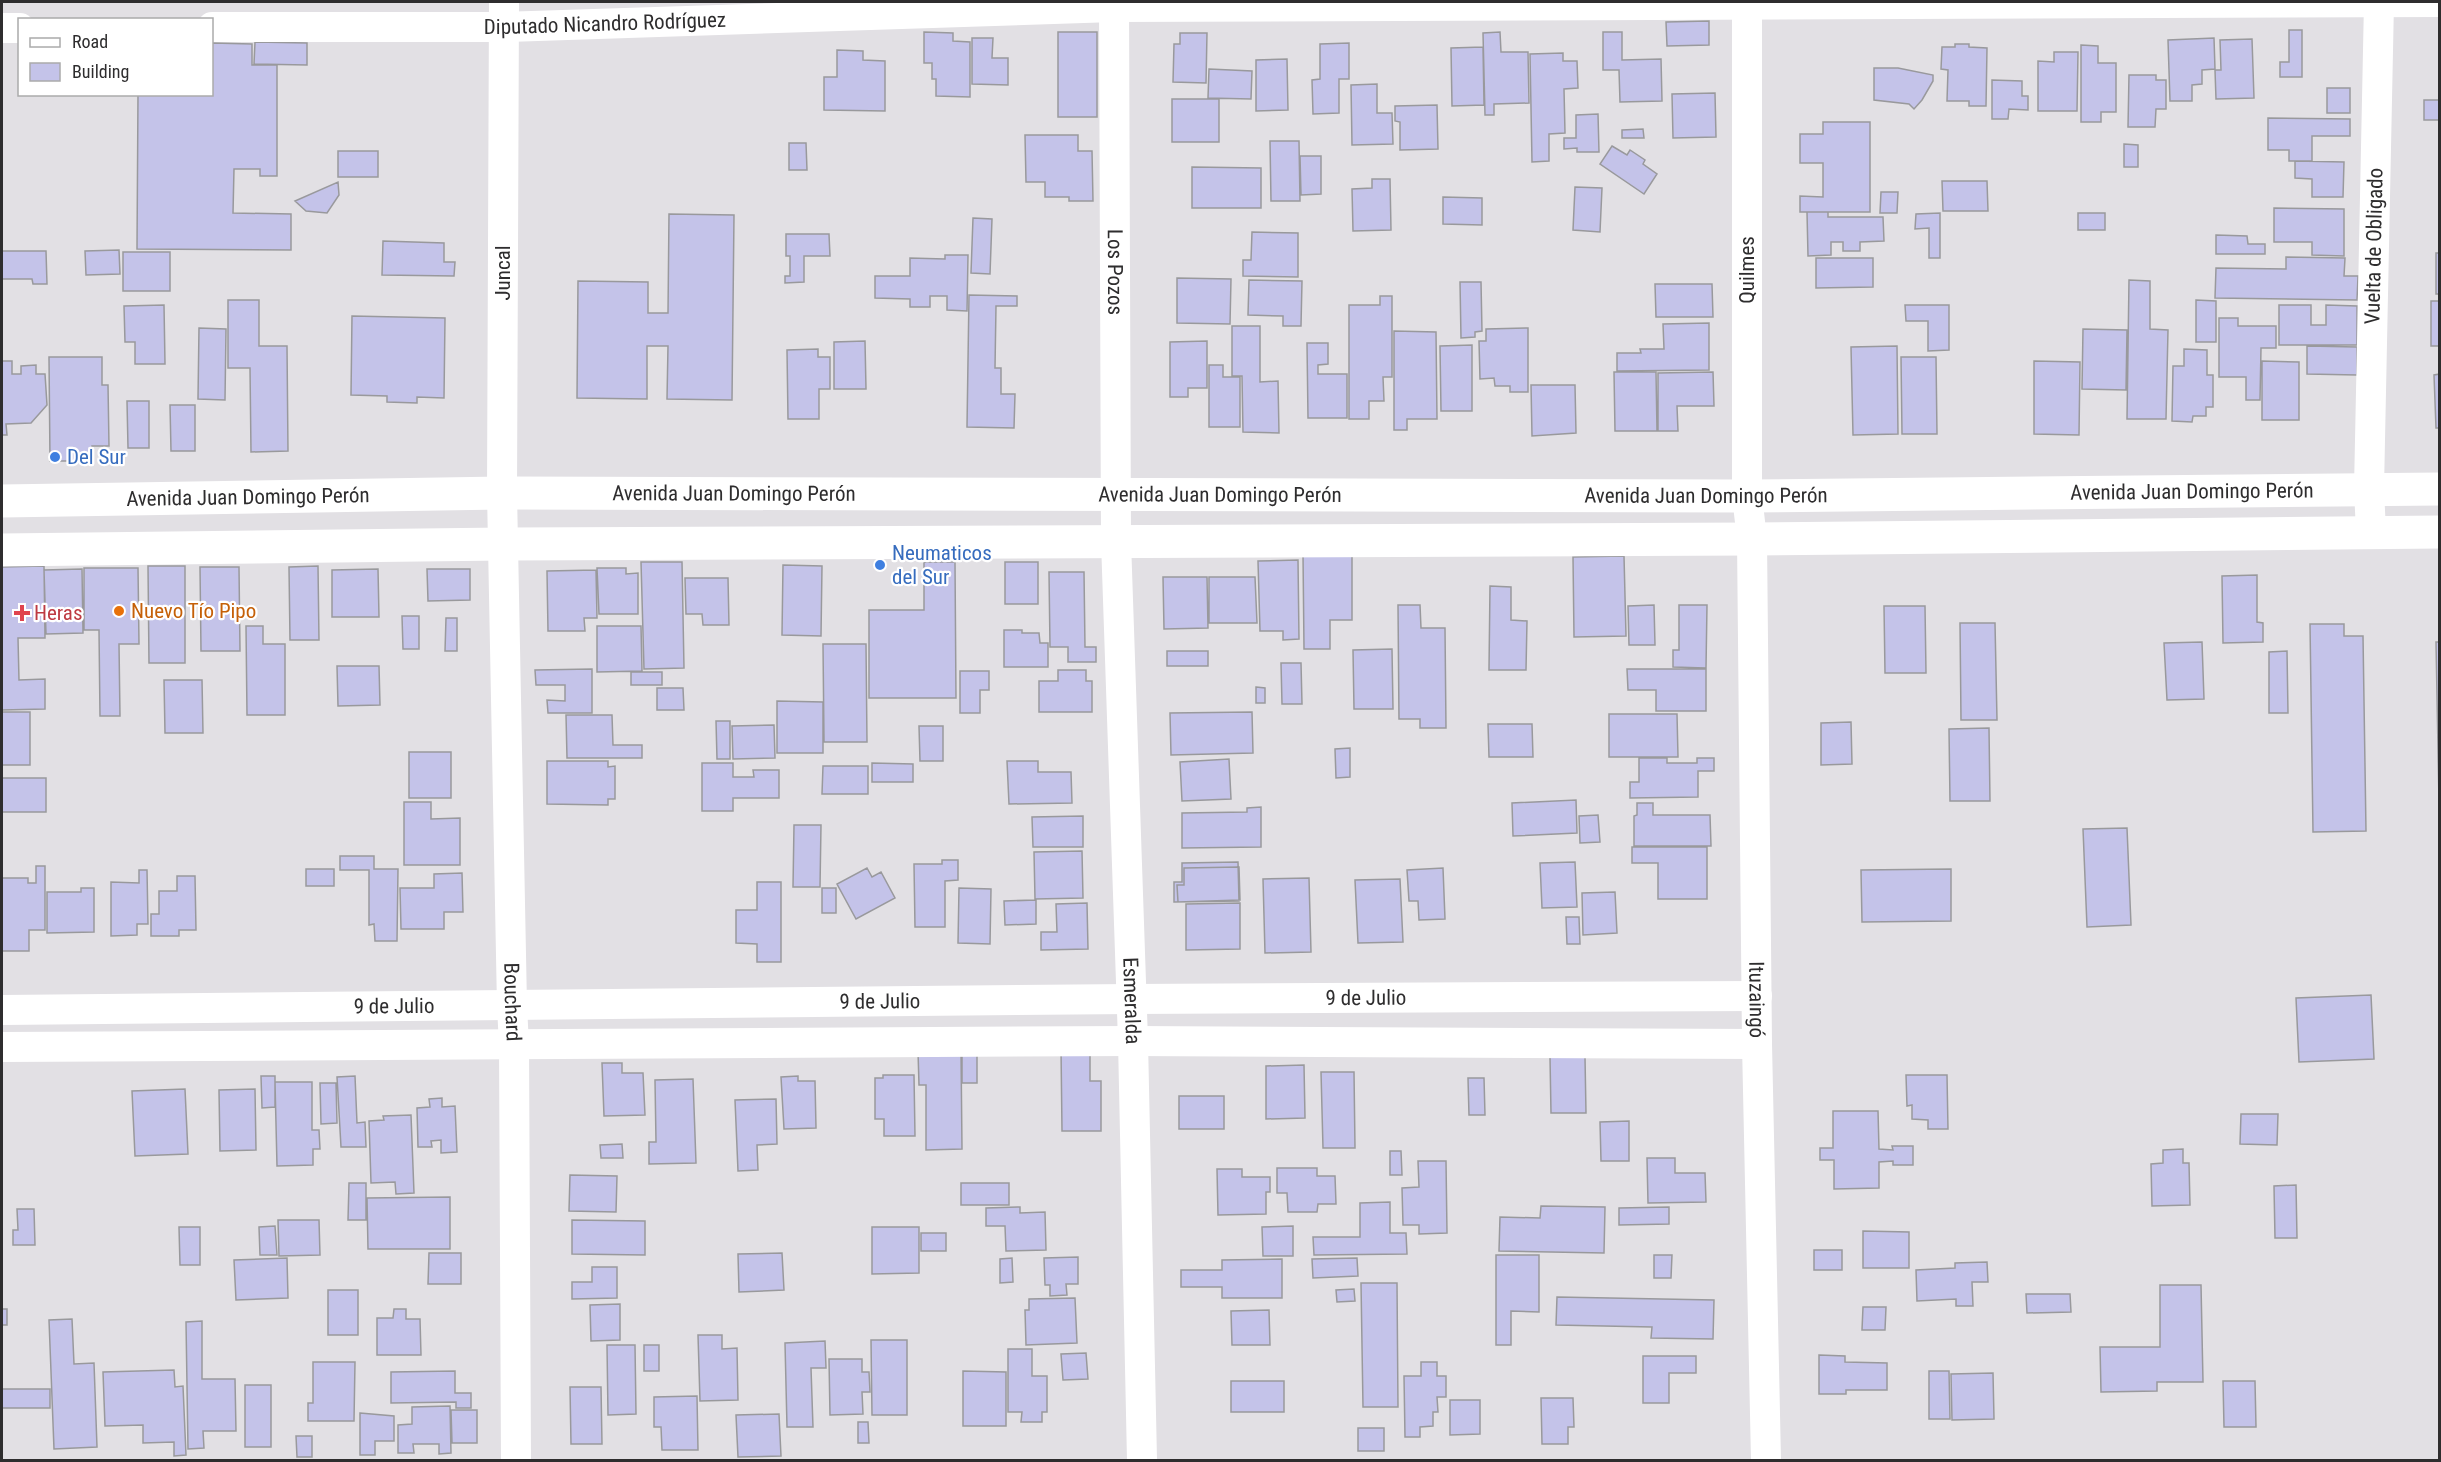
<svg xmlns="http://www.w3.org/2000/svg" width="2441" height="1462" font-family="'Roboto Condensed',sans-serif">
<rect width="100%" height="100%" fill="#e2e0e4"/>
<path fill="#c4c3e9" stroke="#99999c" stroke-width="1.5" d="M1709,21V45L1667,46L1666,22Z
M2289,30H2302V77H2280V62H2289Z
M924,32L953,33V41L970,42V97L936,96V79H932V63H924Z
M1058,32H1097V117H1058Z
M1500,32L1501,52H1528L1529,103L1494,104V115H1485L1483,33Z
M1603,32H1622V60L1661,59L1662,101L1620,102L1619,70H1603Z
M1180,33H1207L1206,83L1173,82L1174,44H1180Z
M972,38H993L992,58H1008V85L972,84Z
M2214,38L2215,69L2202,70V84L2192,85V101H2170L2168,40Z
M2252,39L2254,98L2216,99L2215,70H2221L2220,40Z
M255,42L307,43V65L254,64Z
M212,43L252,44V65H277V176H260V169H234L233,213L291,214V250L137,249L138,94H212Z
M1349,43V79H1339V113L1313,114L1312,80L1320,79V44Z
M1955,44H1969V47L1987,48L1986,106H1969V101H1947L1948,70L1941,69L1942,47H1955Z
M2081,45L2098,46V63H2116V112H2101V122H2081Z
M1483,47L1484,105L1452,106L1451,48Z
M837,50L863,51V60L885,61V111L824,110V77H837Z
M2054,52H2078L2077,111H2038V61L2054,62Z
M1563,53V61H1577L1578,88L1564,89L1565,133L1549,134V161L1532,162L1530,54Z
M1287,59L1288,110L1256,111V60Z
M1874,68H1898L1933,75V81L1922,100L1914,109L1909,104L1874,100Z
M1209,69L1252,71L1251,99L1208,98Z
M2129,75H2156V80H2166V109H2156L2155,127H2128Z
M1992,80L2022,81V96H2028V110L2009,109L2008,119H1992Z
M1377,84V113H1392L1393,144L1352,145L1351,85Z
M2327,88H2350V113H2327Z
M1715,93L1716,137L1673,138L1672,94Z
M1172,99H1219V142H1172Z
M2424,100H2440V120H2424Z
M1437,105L1438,149L1400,150V122L1395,121V106Z
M1598,114L1599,152H1577V148L1564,149V138H1576V115Z
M2268,118L2350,119V136H2312V161H2289V150H2268Z
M1823,122H1870V212H1800V196L1823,197V163H1800V134H1823Z
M1643,129L1644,138H1622V130Z
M1025,135H1078V151H1092L1093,201H1069V197H1045V182H1026Z
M1270,141H1299L1300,201H1271Z
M789,143H806L807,170H789Z
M2124,144L2138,145V167H2124Z
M1612,146L1627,155L1630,150L1645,160L1643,164L1657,174L1644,194L1600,164Z
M338,151H378V177H338Z
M1300,156H1321V194L1301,195Z
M2295,161L2344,162L2343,197H2312V179L2295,178Z
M1192,167L1261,168V208H1192Z
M1372,179H1390L1391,230L1353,231L1352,189L1372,188Z
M1942,181H1987L1988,211H1943Z
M338,182L339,195L327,213L306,211L295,201Z
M1575,187L1602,188L1600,232L1573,230Z
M1881,192H1898L1897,213H1880Z
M1443,197L1482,198V225L1443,224Z
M2274,208L2344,209V256L2312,255V242H2274Z
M1807,212H1828V217H1883L1884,241L1860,242V251H1843V242H1831V255L1808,256Z
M1940,213V258H1929V228L1915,229L1916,214Z
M2078,213H2105V230H2078Z
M669,214L734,215L732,400L667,399L668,346H647V399L577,398L578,281L648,282V313H668Z
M973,218L992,219L990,274L971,273Z
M1252,232L1298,233V277L1243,276V260H1251Z
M786,234H829L830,256H804V282L785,283V276H790V256H786Z
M2216,235L2247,236L2248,244H2265V254H2216Z
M383,241L444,243V262H455L454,276L382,275Z
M119,250L120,274L86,275L85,251Z
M2,251H46L47,284H33L32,279H2Z
M123,252H170V291H123Z
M2436,253H2440V294H2436Z
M945,255H968L967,311L947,310V296H930V307H910V299L875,298V276H910V258L945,259Z
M2286,257L2345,258L2344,276H2358L2357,300L2215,298L2216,268L2286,269Z
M1816,258H1873V287L1816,288Z
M1177,278L1231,279L1230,324L1177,323Z
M1249,280L1302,281L1301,326H1283V316L1248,315Z
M2129,280L2150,281V329L2168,330L2166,419H2127Z
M1460,282H1481L1482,331L1475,332V337L1461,338Z
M1655,284H1712L1713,317H1656Z
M969,295L1017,296V306H996L995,368H1001V394H1015L1014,428L967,427Z
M1380,296H1392V377H1383L1384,401H1369V419H1349V305H1380Z
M228,300H259V346H287L288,451L251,452L250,368H228Z
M2196,300L2216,301V342H2196Z
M2431,301H2440V346H2431Z
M164,305L165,364H135V342H125L124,306Z
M1905,305H1949V350L1928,351V321H1906Z
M2279,305H2311V325H2326V305L2357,306V345H2279Z
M352,316L445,318L444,398L417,397V403L387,402V396L351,395Z
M2219,318H2238V326H2276V348H2261L2260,400H2246V377H2219Z
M1709,323V370L1617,371V353H1641L1640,349H1664L1663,324Z
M1232,326H1260V382L1278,381L1279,433L1243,432L1242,376H1232Z
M199,328L226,329L225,400L198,399Z
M1528,328V392H1510V386H1495L1494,378L1480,379L1479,341H1486V329Z
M2083,329L2127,330L2126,390L2082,389Z
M1394,331L1436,332L1437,419H1407V430H1394Z
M865,341L866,389H834V342Z
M1207,341V388H1188V397H1170V342Z
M1307,343H1328V364L1318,365V374H1347V418H1308Z
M1472,345V411H1441L1440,346Z
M1897,346L1898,434L1853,435L1851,347Z
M2307,346L2357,347V375L2307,374Z
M818,349V357H830V389H819V419H788L787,350Z
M2184,349L2207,350V375H2213V407H2206V416H2193L2192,422L2172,421L2173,366H2184Z
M49,357H102V385H108L109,446H92V461H50Z
M1901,357H1936L1937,434H1902Z
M2,361H12V374H21V366L36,365V374H45L47,405L31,423L6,424L7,435H2Z
M2034,361L2080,362L2079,435L2034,434Z
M2262,361L2299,362V420H2262Z
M1209,365H1223V377H1240V427H1209Z
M1614,372H1656L1657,431H1615Z
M1713,372L1714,406H1677L1678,431H1658V373Z
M2440,374V428H2436L2434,375Z
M1531,385H1575L1576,433L1532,436Z
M127,401H149V448H128Z
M170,405H195V451H171Z
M1303,554H1352V620H1330V649H1304Z
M1624,556L1626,636L1574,637L1573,557Z
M1298,560L1299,639L1283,640V631H1260L1258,561Z
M641,562H682L684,668L644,669Z
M924,562H955L956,698H869V610H924Z
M1005,562H1038V604H1005Z
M783,565L822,566L821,636L782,635Z
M44,566L45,638H18L19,680L45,679V709L2,710V567Z
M148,566H185V663H149Z
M318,566L319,640H290L289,567Z
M200,567H239L240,651H201Z
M84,568H138L139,644H119L120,716H100L99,630H84Z
M597,568H626V574L638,573V614H599Z
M82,569L83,633L46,634L44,570Z
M378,569L379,617H332V570Z
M427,569H470V600L428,601Z
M596,570L597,618H584L585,631H548L547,571Z
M1049,572H1084L1085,647H1096V662H1068V647H1050Z
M2257,575V622L2263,623V642L2223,643L2222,576Z
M1163,577H1207L1208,628L1164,629Z
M1209,577H1255L1257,623H1209Z
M685,578H728L729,625H703L702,614H686Z
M1490,586L1511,587V620L1527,621L1526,670H1489Z
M1398,605H1420L1421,628H1445L1446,728H1420V719H1399Z
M1654,605L1655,645H1629L1628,606Z
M1679,605H1707L1706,668L1673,667V650H1679Z
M1884,606H1925L1926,673H1885Z
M402,616H419V649H403Z
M446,618H457V651H445Z
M1960,623H1995L1997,720H1961Z
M2310,624H2344V636H2363L2366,831L2313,832Z
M246,626H263V644H285V715H247Z
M597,626H641L642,671L597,672Z
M1004,630H1022V633H1039L1040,643H1048V667H1004Z
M2202,642L2204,699L2167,700L2164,643Z
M2436,642H2440V856Z
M823,644H866L867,742H824Z
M1392,649L1393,709H1354L1353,650Z
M1167,651H1208V666H1167Z
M2287,651L2288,713H2269V652Z
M1281,663H1301L1302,704H1282Z
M337,666H379L380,705L338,706Z
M592,669V713H548L547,700L565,701V685H536L535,670Z
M1627,669H1706V711H1656V690H1628Z
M1058,670H1086V681H1092V712H1039V681H1058Z
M960,671H989V690H980V713H960Z
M631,672H662V685H631Z
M164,680H202L203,733H165Z
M1256,687L1265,688V703H1256Z
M657,688H683L684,710H657Z
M777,701L823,702V753H777Z
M2,712H30V765H2Z
M1252,712L1253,753L1171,755L1170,713Z
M1609,714H1677L1678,757H1609Z
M566,715H612L613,745H642V758H567Z
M716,721H730V759H717Z
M1851,722L1852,764L1821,765V723Z
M1488,724H1532L1533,757H1489Z
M774,725L775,758L733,759L732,726Z
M919,726H943V761H920Z
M1989,728L1990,801H1950L1949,729Z
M1350,748V777L1336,778L1335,749Z
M409,752H451V798H409Z
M1639,758H1667V763H1697V758H1714V771H1698V797L1630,798V782H1639Z
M1229,759L1231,799L1182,801L1180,762Z
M547,761H608V767L615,766V799H608V805L547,804Z
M1007,761H1038V772H1071L1072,803L1009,804Z
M702,763H733V777H754L753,770H779V798H733V811H702Z
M872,763L913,764V782H872Z
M823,766H868V794H822Z
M2,778H46V812H2Z
M1576,800L1577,833L1513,836L1512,803Z
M404,802H431V819L460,818V865H404Z
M1637,803H1653V815H1710L1711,846H1634V816L1637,815Z
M1261,807V847L1182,848V813L1247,812V808Z
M1598,815L1600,842L1580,843L1579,816Z
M1083,816V847H1033L1032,817Z
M794,825H821L820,887H793Z
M2127,828L2131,925L2087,927L2083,829Z
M1632,847H1707V899H1658V863H1632Z
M1082,851L1083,898L1035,899L1034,852Z
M340,856H374V869H398L397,941H375L374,924L369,925V870H340Z
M942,860H958V880L945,881V927H915L914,864H942Z
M1238,862L1239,901L1174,902V882H1182V863Z
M1575,862L1577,907L1542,908L1540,863Z
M36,866H45V930H29V951H2V878H28V883H36Z
M1239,867L1240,900L1178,902L1177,885H1184V868Z
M867,868L872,877L881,872L895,898L856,919L837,884Z
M1443,868L1445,919L1419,920L1418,901H1409L1407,870Z
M306,869H334V886H306Z
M1951,869V921L1862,922L1861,870Z
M139,870H147L148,924H137V935L111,936V882L139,883Z
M462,873L463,912H444V929H401L400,888H434V874Z
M177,876H195L196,930H179V936H151V914H159V891H177Z
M1309,878L1311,952L1265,953L1263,879Z
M1400,879L1403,942L1358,943L1355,880Z
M757,882H781V962H757V944L736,943V910H757Z
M81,888H94V932L47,933V892H81Z
M822,888H836V913H822Z
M959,888L991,889L990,944L958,943Z
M1615,892L1617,933L1583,935L1582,893Z
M1036,900V924L1005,925L1004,901Z
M1087,903L1088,949L1041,950V932H1057L1056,904Z
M1240,903V949L1186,950V904Z
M1566,917H1579L1580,944H1567Z
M2371,995L2374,1059L2299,1062L2296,998Z
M1061,1049H1090V1081H1101V1131H1062Z
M961,1050L962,1149L926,1150V1085H919L918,1051Z
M962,1052H977V1083H962Z
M1550,1057H1585L1586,1113H1551Z
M602,1063H622V1073H643L645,1115L604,1116Z
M1304,1065L1305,1118L1266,1119V1066Z
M1321,1072H1354L1355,1148H1323Z
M883,1075H914L915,1136H884V1119H875V1078H883Z
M1906,1075H1947L1948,1129H1928V1120L1912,1119V1105L1907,1106Z
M261,1076H275V1107L262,1108Z
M355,1076L357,1123L365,1122L366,1147H341L337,1077Z
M798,1076V1081H815L816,1128L784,1129L781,1077Z
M1468,1078H1484L1485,1115H1469Z
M693,1079L696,1163L649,1164V1142H656L655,1080Z
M275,1082H312V1130H319L320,1149H313V1165L277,1166Z
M320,1083H336L337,1123L321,1124Z
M185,1089L188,1154L135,1156L132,1091Z
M255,1089L256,1150L220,1151L219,1090Z
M1179,1096H1224V1129H1179Z
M442,1098V1107L455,1106L457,1152L441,1153V1140L431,1141L432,1147H418L417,1108L430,1107L429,1099Z
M776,1099L777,1144L757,1145L758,1170L738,1171L735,1100Z
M1833,1111H1878L1879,1149L1893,1150L1892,1146H1913V1165H1893V1161L1879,1162V1188L1834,1189V1160H1820V1148H1833Z
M2241,1114H2278L2277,1145L2240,1144Z
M411,1115L414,1193L396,1194L395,1182L371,1183L369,1121L384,1120L383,1116Z
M1629,1121V1161H1601L1600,1122Z
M622,1144L623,1158H601L600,1145Z
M2183,1149V1163H2189L2190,1205L2152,1206L2151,1164L2163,1163V1150Z
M1390,1151H1401L1402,1175H1390Z
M1647,1158H1675V1173H1705L1706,1202L1648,1203Z
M1418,1161H1446L1447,1233L1419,1234V1225H1403L1402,1188L1419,1187Z
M1277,1168H1317V1176H1335L1336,1204H1318L1317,1212H1288L1287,1193H1277Z
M1217,1169H1242V1177H1270V1192H1266V1214L1218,1215Z
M570,1175L617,1176L616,1212L569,1211Z
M349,1183H366V1220H348Z
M961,1183H1009V1205H961Z
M2296,1185L2297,1238H2275L2274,1186Z
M450,1197V1249H368L367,1198Z
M1390,1202V1233H1406L1407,1254L1314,1255L1313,1237H1360V1203Z
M1541,1206L1605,1207L1604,1253L1499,1251L1500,1217L1540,1218Z
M1020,1207V1213L1045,1212L1046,1250L1006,1251L1005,1226H986V1208Z
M1669,1207V1224L1619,1225V1208Z
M17,1209H34L35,1245H13V1230H18Z
M278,1220H319L320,1255L279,1256Z
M572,1220L645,1221V1255L572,1254Z
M275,1226L277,1255H260L259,1227Z
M1293,1226V1256H1263L1262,1227Z
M179,1227H200V1265H180Z
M872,1227H919V1273L872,1274Z
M1863,1231L1909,1232V1268H1863Z
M921,1233H946V1251H921Z
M1814,1250H1842V1270H1814Z
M429,1253H461V1284H428Z
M782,1253L784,1290L739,1292L738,1254Z
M1496,1255H1539V1312L1511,1311V1345H1496Z
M1654,1255H1672L1671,1278H1654Z
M1078,1257V1284H1066L1067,1295L1050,1296V1285H1045L1044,1258Z
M287,1258L288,1298L236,1300L234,1260Z
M1012,1258L1013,1282L1000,1283V1259Z
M1357,1258L1358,1276L1313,1278L1312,1259Z
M1282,1259V1298H1222V1287H1181V1270H1222V1260Z
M1987,1262L1988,1282H1972L1973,1306H1956V1299L1917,1301L1916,1270L1955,1268V1263Z
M592,1267H617V1298L572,1299V1282H592Z
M1361,1283H1397L1398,1407H1363Z
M2160,1285H2201L2203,1382H2157V1391L2101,1392L2100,1347H2160Z
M1354,1289L1355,1301L1337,1302L1336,1290Z
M328,1290H358V1335H328Z
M2026,1294H2070L2071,1312L2027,1313Z
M1557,1297L1714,1300L1713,1339L1651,1338L1652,1327L1556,1325Z
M1075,1298L1077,1343L1026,1345L1025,1310H1029V1299Z
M620,1304V1340L591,1341L590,1305Z
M1863,1307H1886L1885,1330H1862Z
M2,1309H7V1325H2Z
M394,1309H406V1319H420L421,1355H377V1318H393Z
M1269,1310L1270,1345H1232L1231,1311Z
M72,1319L74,1364L94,1363L97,1447L54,1449L49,1320Z
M202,1321V1379H235L236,1431H203L204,1448L188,1449L186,1322Z
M698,1335H722V1349L737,1348L738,1400L700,1401Z
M871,1340H907V1415H872Z
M825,1341L826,1368H811L813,1427H787L785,1343Z
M607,1345H635L636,1414L608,1415Z
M644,1345H659V1371H644Z
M1008,1349H1032V1376H1047V1412H1042V1422H1021L1022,1412H1008Z
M1086,1353L1088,1379L1063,1380L1061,1354Z
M1819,1355L1845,1356V1362L1887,1363V1390H1846V1394H1819Z
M1643,1356H1696V1373H1669V1403H1643Z
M829,1359H862V1372H869L870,1392H862L863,1414L830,1415Z
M313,1362H355L354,1421H308V1403H313Z
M1421,1362H1437V1376H1446V1397H1437L1438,1412H1433V1426L1420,1427V1437H1405L1404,1376H1421Z
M174,1370L175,1387L183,1386L186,1455L174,1456V1442L143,1443V1425L105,1426L103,1372Z
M455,1371V1393H471V1408H456V1402L391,1403V1372Z
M963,1371L1006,1372V1426H963Z
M1929,1371H1949L1950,1419H1929Z
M1993,1373L1994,1419L1952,1420L1951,1374Z
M1231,1381H1284V1412H1231Z
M2223,1381H2255L2256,1427H2224Z
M245,1385H271V1447H245Z
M570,1387H601L602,1444H571Z
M2,1389H50V1408H2Z
M697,1396L698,1450H662L661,1427H654V1397Z
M1541,1398H1573L1574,1427H1568V1444H1542Z
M1450,1400H1480V1434L1450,1435Z
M450,1406L451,1453L439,1454V1444H413L414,1453H398V1425L412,1424V1407Z
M451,1410H477V1443H452Z
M360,1413L394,1416V1441H375V1455H360Z
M779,1414L781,1456L738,1457L736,1415Z
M858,1422H868L869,1443H858Z
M1358,1428H1384V1451H1358Z
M296,1436H312V1457H297Z"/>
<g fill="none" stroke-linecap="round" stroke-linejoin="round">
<g stroke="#fff" stroke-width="30">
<path id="s1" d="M504,2L502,493L512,1006L514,1045L516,1460"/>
<path id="s2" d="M1114,2L1116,541L1133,1041L1142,1460"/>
<path id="s3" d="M1747,2V496L1752,539L1757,1044L1766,1460"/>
<path id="s4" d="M212,27H504L1114,7L2440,2"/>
<path d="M2,28H20"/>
<path id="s5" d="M2371,532L2369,489L2379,2"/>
<path id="s6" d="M2,1010L1131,999L1757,996"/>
<path d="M2,1047L1133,1041L1757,1044"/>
</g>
<g stroke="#fff" stroke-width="33">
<path id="s7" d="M2,501L502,493L1747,496L2440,489"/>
<path d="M2,550L504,544L1752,539L2440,532"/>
</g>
</g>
<g fill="#3f7fe0" stroke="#fff" stroke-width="2">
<circle cx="55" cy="457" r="6"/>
<circle cx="880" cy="565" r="6"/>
</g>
<circle fill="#e8710a" stroke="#fff" stroke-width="2" cx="119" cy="611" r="6"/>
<path fill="#e0444e" stroke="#fff" stroke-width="2" d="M19 604h6v6h6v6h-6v6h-6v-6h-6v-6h6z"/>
<g text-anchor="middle" stroke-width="4.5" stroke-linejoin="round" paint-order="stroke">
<g font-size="21" fill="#2e2d2e" stroke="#fff">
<text dy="7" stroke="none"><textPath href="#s4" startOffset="393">Diputado Nicandro Rodríguez</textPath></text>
<text dy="7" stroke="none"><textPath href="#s5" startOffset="286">Vuelta de Obligado</textPath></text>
<text transform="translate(1747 270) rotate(-90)" y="7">Quilmes</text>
<text dy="7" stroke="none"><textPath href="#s2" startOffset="270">Los Pozos</textPath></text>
<text transform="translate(503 273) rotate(-90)" y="7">Juncal</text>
<text dy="7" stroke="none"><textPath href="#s7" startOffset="2190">Avenida Juan Domingo Perón</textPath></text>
<text dy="7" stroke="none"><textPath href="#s7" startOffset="732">Avenida Juan Domingo Perón</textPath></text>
<text dy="7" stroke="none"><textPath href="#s7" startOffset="1218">Avenida Juan Domingo Perón</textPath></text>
<text dy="7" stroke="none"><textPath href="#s7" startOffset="1704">Avenida Juan Domingo Perón</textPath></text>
<text dy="7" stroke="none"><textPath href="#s7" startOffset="246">Avenida Juan Domingo Perón</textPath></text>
<text dy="7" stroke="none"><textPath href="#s6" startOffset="1364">9 de Julio</textPath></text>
<text dy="7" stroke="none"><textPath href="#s3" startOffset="998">Ituzaingó</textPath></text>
<text dy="7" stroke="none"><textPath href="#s2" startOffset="999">Esmeralda</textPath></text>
<text dy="7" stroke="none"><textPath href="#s1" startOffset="1000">Bouchard</textPath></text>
<text dy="7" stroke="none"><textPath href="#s6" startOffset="878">9 de Julio</textPath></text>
<text dy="7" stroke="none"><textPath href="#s6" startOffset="392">9 de Julio</textPath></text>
</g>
<g font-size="21" fill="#366cbe" stroke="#fff" text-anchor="start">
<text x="67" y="464">Del Sur</text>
<text x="892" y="560">Neumaticos<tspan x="892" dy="24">del Sur</tspan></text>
</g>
<g font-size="21" fill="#c56008" stroke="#fff" text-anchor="start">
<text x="131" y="618">Nuevo Tío Pipo</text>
</g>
<g font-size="21" fill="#be3a42" stroke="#fff" text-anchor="start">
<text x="34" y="620">Heras</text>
</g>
</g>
<rect width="2441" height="1462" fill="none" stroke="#2e2d2e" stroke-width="6"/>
<rect x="18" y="18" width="195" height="78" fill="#ffffff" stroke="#ababab" stroke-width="1.5"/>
<rect x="30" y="38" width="30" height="9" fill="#ffffff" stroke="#ababab" stroke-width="1.5"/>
<text x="72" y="48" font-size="18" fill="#2e2d2e">Road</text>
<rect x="30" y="63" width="30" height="18" fill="#c4c3e9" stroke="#ababab" stroke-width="1.5"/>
<text x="72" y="78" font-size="18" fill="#2e2d2e">Building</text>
</svg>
